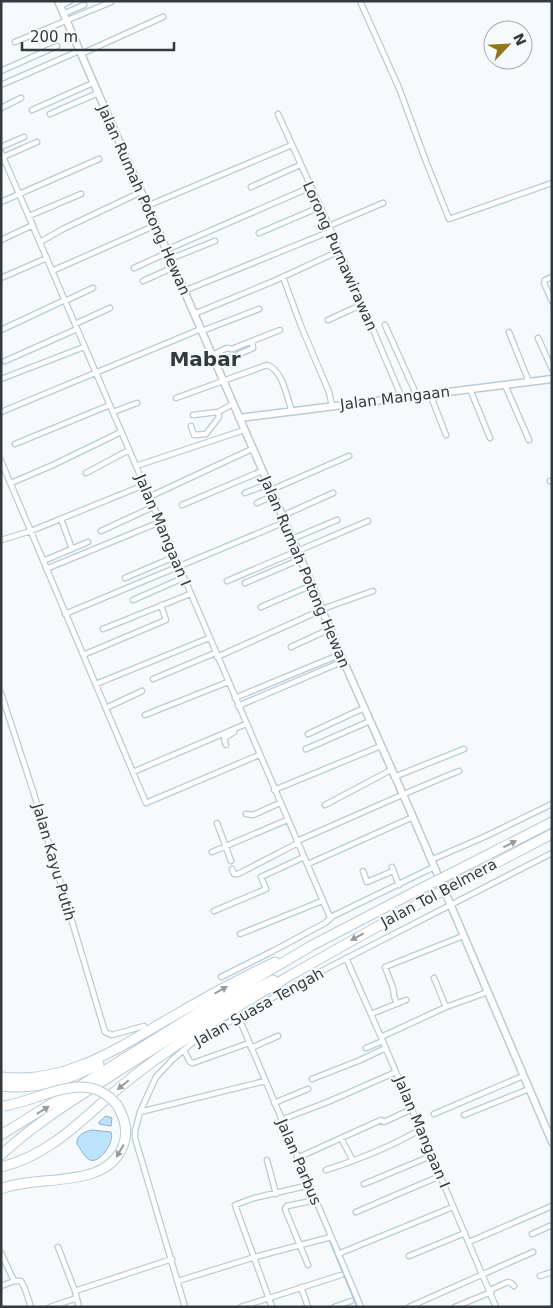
<svg xmlns="http://www.w3.org/2000/svg" width="553" height="1308" font-family="'DejaVu Sans',sans-serif">
<rect width="100%" height="100%" fill="#f6fafc"/>
<path fill="#bde3fc" stroke="#94b0c3" d="M106,1116L112,1118L111,1126L99,1124V1122Z
M92,1130L111,1132C115,1141 100,1164 90,1160C85,1158 80,1148 77,1144C76,1135 84,1132 92,1130Z"/>
<g fill="none" stroke-linecap="round" stroke-linejoin="round">
<path stroke="#94b0c3" stroke-width="1" d="M295,1156L305,1183
M307,1187L312,1199
M314,1203L328,1236
M329,1240L357,1307"/>
<g stroke="#b9cbd7" stroke-width="7">
<path id="street" d="M360,1L399,88L427,164L449,219L552,183
M60,6L70,1
M63,14L84,5
M15,42L111,2
M81,54L163,17
M1,71L57,46
M1,85L79,51
M1,108L21,98
M32,110L93,83
M50,114L98,93
M278,114L329,226L402,398
M1,147L24,137
M1,152L330,917
M3,157L37,142
M251,187L300,165
M1,202L99,159
M147,206L292,145
M29,216L81,194
M329,226L383,203
M259,233L320,207
M1,240L33,225
M40,242L63,229L141,192
M166,250L311,187
M170,259L215,241
M134,268L167,253
M52,271L156,225
M283,277L301,326L329,392L332,406
M552,277L545,280L544,283L552,301
M1,278L47,258
M143,281L174,267
M184,291L331,231
M65,301L93,288
M194,314L274,281L339,251
M328,320L361,305
M75,324L110,308
M385,325L417,396
M1,330L65,300
M202,331L259,309
M509,332L529,382
M538,338L552,369
M212,355L227,348L232,349L280,330
M5,361L77,329
M216,364L253,348L252,341
M1,379L84,347
M505,385L529,440
M470,389L490,438
M430,394L446,435
M176,398L267,365C283,370 287,398 292,412
M1,412L201,329
M113,412L137,403
M193,415L218,412L233,404
M191,426L194,435L206,434L219,417L218,412
M15,444L110,405
M1,461L146,803L259,755
M136,466L244,430
M86,473L129,450
M550,481H552
M11,483L53,465L121,432
M271,490L349,456
M245,493L268,484
M149,497L252,449
M257,503L273,496
M182,505L262,471
M282,516L333,493
M61,519L72,549
M101,531L153,507
M292,539L337,520
M1,540L31,531L144,485
M43,561L88,542
M46,569L160,522
M125,578L174,557
M227,581L368,521
M245,583L301,559
M133,600L183,578
M261,607L312,585
M65,614L285,522
M103,629L190,594
M291,647L330,629
M83,655L166,620L161,605
M217,657L328,607L373,591
M153,679L215,653
M96,684L209,638
M1,693L34,794L105,1032L112,1035L144,1026
M235,698L341,654
M238,706L344,661
M106,708L142,691
M145,715L228,682
M308,734L364,708
M226,745L224,738L234,732
M306,749L370,721
M133,772L246,724
M394,777L464,749
M274,790L381,746
M325,805L391,770
M246,814L253,815L280,803
M217,823L231,861
M297,841C351,818 404,793 459,771
M212,852L287,820
M431,860L484,837L552,804
M308,864L413,817
M392,867L399,885
M232,869L234,874H238L298,843
M363,871L367,882L393,871
M214,911L266,889L261,877L304,857
M240,934L322,901
M346,958L381,1037L496,1307
M221,977L273,951L325,923L333,916L434,867
M434,978L446,1007
M397,1004L394,996L393,988L385,967L463,936
M371,1014L406,1000
M239,1018L361,1307
M381,1037L446,1007L488,992
M251,1048L278,1036
M366,1048L383,1041
M184,1050L190,1062L193,1063L249,1043
M312,1079L358,1061L386,1048
M274,1103L308,1089
M140,1112L265,1081
M434,1114L523,1076
M464,1115L529,1089
M281,1120L330,1101L396,1072
M341,1138L353,1161
M297,1158L381,1120L384,1122L412,1109
M267,1160L276,1194
M326,1170C360,1159 391,1147 421,1129
M364,1184L431,1156
M356,1212L440,1176
M532,1234L552,1225
M469,1242L552,1206
M58,1247L75,1291
M1,1253L14,1281
M338,1254L453,1207
M409,1256L465,1233
M308,1265L285,1209L287,1206L316,1200
M540,1276L552,1272
M178,1281L255,1257L331,1237
M1,1286L14,1281H21L25,1289L31,1307
M301,1287L308,1307
M490,1290L508,1282L511,1283L514,1286
M50,1307L77,1298
M79,1307L75,1291L172,1259
M185,1307L135,1138V1131L140,1112L156,1077L173,1059L192,1043L308,978L552,853
M241,1307L341,1275
M272,1307L235,1205L254,1198L310,1185
M334,1307L351,1301
M409,1307L533,1252
M455,1307L491,1292"/>
</g>
<g stroke="#b9cbd7" stroke-width="9">
<path id="secondary" d="M58,1L301,559L339,651L413,817L552,1142
M239,418L552,379"/>
</g>
<g stroke="#b9cbd7" stroke-width="11">
<path id="highway" d="M450,874L552,822
M456,884L552,834
M1,1077C65,1085 118,1048 170,1018C204,998 239,979 275,962
M1,1086C36,1090 68,1081 99,1064
M1,1135L194,1015L311,946L426,886
M1,1155C33,1125 70,1102 106,1079C161,1044 216,1009 273,980
M1,1167C43,1157 74,1128 105,1100C123,1084 142,1069 162,1055C248,997 340,947 431,897
M1,1189C38,1174 106,1190 123,1146C129,1131 125,1118 117,1105"/>
</g>
<use href="#street" stroke="#fff" stroke-width="4.5"/>
<use href="#secondary" stroke="#fff" stroke-width="6"/>
<use href="#highway" stroke="#fff" stroke-width="9"/>
<g stroke="#b9cbd7" stroke-width="11" stroke-linecap="butt">
<path id="highway-bridge" d="M426,886L450,874
M431,897L456,884
M4,1106C43,1100 86,1067 117,1105"/>
</g>
<use href="#highway-bridge" stroke="#fff" stroke-width="9"/>
</g>
<defs><path id="oneway-solid" d="M-6-.8H1V-3.2L6.5 0L1 3.2V.8H-6Z" transform="scale(1.25)"/></defs>
<g fill="#999c9f">
<use href="#oneway-solid" transform="translate(510 844) rotate(-27)"/>
<use href="#oneway-solid" transform="translate(357 937) rotate(152)"/>
<use href="#oneway-solid" transform="translate(221 990) rotate(-29)"/>
<use href="#oneway-solid" transform="translate(123 1085) rotate(140)"/>
<use href="#oneway-solid" transform="translate(43 1110) rotate(-32)"/>
<use href="#oneway-solid" transform="translate(120 1151) rotate(120)"/>
</g>
<g text-anchor="middle" stroke-width="4" stroke-linejoin="round" paint-order="stroke">
<g font-size="15" fill="#333a3f" stroke="#f6fafc">
<text transform="translate(144 200) rotate(66)" y="5">Jalan Rumah Potong Hewan</text>
<text transform="translate(340 256) rotate(66)" y="5">Lorong Purnawirawan</text>
<text transform="translate(395 398) rotate(-7)" y="5">Jalan Mangaan</text>
<text transform="translate(163 530) rotate(67)" y="5">Jalan Mangaan I</text>
<text transform="translate(305 572) rotate(67)" y="5">Jalan Rumah Potong Hewan</text>
<text transform="translate(54 862) rotate(74)" y="5">Jalan Kayu Putih</text>
<text transform="translate(439 893) rotate(-28)" y="5">Jalan Tol Belmera</text>
<text transform="translate(259 1007) rotate(-29)" y="5">Jalan Suasa Tengah</text>
<text transform="translate(422 1132) rotate(67)" y="5">Jalan Mangaan I</text>
<text transform="translate(299 1162) rotate(67)" y="5">Jalan Parbus</text>
</g>
<g font-size="20" font-weight="bold" fill="#333a3f" stroke="#f6fafc">
<text x="205" y="366">Mabar</text>
</g>
</g>
<rect width="553" height="1308" fill="none" stroke="#333a3f" stroke-width="5"/>
<g transform="translate(508 45) rotate(65)"><circle r="24" fill="#f6fafc" stroke="#a8adb0"/>
<path d="M0-4L9 19L0 12L-9 19Z" fill="#92771d"/>
<text y="-8" font-size="14" font-weight="bold" text-anchor="middle" fill="#333a3f">N</text>
</g>
<path d="M22 42v8h152v-8" fill="none" stroke="#333a3f" stroke-width="2.5"/>
<text x="30" y="42" font-size="15" fill="#333a3f" stroke="#f6fafc" stroke-width="4" paint-order="stroke">200 m</text>
</svg>
